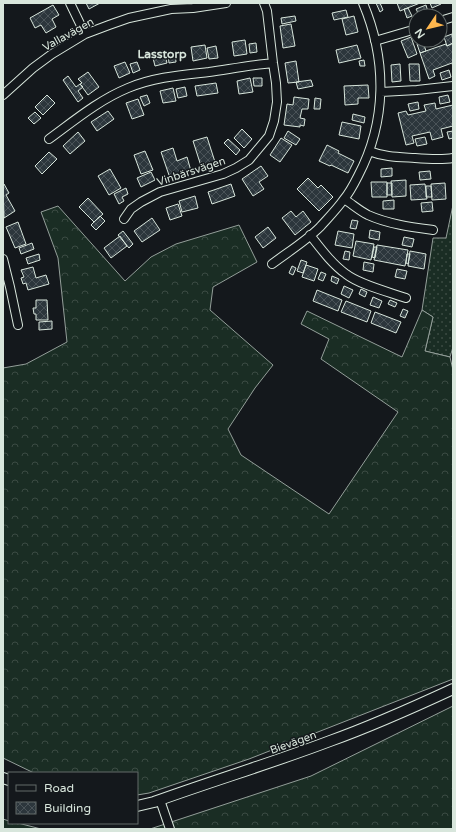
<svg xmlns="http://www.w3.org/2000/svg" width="456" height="832" font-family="'Varela Round',sans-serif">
<defs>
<pattern id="grass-dots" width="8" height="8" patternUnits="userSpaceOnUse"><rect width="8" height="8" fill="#1a2d24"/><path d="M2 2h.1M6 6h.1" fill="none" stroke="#3b4b43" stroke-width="1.8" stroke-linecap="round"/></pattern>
<pattern id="forest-crowns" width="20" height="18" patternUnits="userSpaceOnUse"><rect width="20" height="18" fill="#1a2d24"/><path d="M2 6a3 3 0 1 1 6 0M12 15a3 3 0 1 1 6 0" fill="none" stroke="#3b4b43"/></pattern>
<pattern id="building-cross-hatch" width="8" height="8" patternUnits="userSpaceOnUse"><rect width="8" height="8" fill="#2c363c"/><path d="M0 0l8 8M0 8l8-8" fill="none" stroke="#4a5358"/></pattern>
</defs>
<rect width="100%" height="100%" fill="#14181c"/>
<path fill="url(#grass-dots)" stroke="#939e99" d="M453,205V347L450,357L425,351L433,317L422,310L433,238H446Z"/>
<path fill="url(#forest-crowns)" stroke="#939e99" d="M58,206L125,281L151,257L176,244L239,225L257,262L213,287L210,310L273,365L255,388L228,429L241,455L329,514L398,412L321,359L329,339L301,324L307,311L402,357L422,310L433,317L425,351L450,357L453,370V679L249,759L149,793L137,795V773H34L3,758V368L26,364L67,342L58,258L41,212Z
M453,706V829H150L311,776Z
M3,819L9,821V823H18L41,829H3Z"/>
<path fill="url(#building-cross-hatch)" stroke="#d8e6dc" d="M86,3H100L89,9Z
M376,3H380L383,10L380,12Z
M397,3H420L400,11Z
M430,3H441V4L432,8Z
M53,5L59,15L52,19L56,27L46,33L41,25L35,28L30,18Z
M426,5L428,12L419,15L416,9Z
M408,8L412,16L407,18L404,9Z
M346,10L348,17L334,20L332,13Z
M295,16L296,21L282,24L281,18Z
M354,16L358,32L346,35L342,19Z
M291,24L295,46L283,48L280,26Z
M452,34L453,43L447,46L444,37Z
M411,37L417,54L408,58L401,41Z
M245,40L247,54L234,56L232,42Z
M428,40H439L440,42L430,46Z
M423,42L426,51L420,53L417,44Z
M256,43L257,52L250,53L249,44Z
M453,43V67L452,63L433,70L435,76L429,79L420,53L446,44L447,46Z
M205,45L207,58L193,61L191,47Z
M357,45L361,58L339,63L336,50Z
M216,46L218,58L209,59L207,48Z
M164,51L167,63L155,66L152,54Z
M175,53L176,62L169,63L168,54Z
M364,60L365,66H360L359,61Z
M296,61L299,82L288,83L285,63Z
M125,62L130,73L119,78L114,66Z
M137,62L140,70L133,73L130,64Z
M400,64L401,81L392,82L391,65Z
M409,64H419L420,81H410Z
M449,70L451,77L442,80L440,73Z
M88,72L99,87L88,95L80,84L82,83L78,79Z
M68,76L76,87L80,84L83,87L78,91L83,98L78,102L63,80Z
M250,78L253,92L239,94L237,81Z
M253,78H262V86H254Z
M311,80L313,86L298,89L296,82Z
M216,83L218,93L197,96L195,86Z
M368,85L369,98H358V104L345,105L344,86Z
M185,87L187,96L178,98L176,89Z
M173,88L176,101L163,103L160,91Z
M47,95L55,103L43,115L35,107Z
M147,95L150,103L144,106L140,97Z
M448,95L450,102L440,104L439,97Z
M294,97L309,99L308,109H302L300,118L305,119L304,126L300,125V127L284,125L287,104L293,105Z
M315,98L321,99L320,109H314Z
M138,99L144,115L132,119L126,103Z
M418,102L419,109L410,111L408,104Z
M435,103L436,109L453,105V126L441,129L443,137L432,140L430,132L412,136L414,143L406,145L398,113L406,111L408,115L426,111L424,105Z
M108,111L114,119L97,131L91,122Z
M35,112L41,118L34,124L28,118Z
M353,114L365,117L364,123L352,120Z
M342,122L361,126L359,139L339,135Z
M242,129L252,139L244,148L234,138Z
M288,131L300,139L296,145L284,138Z
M453,131V138L449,139L447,132Z
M78,132L85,141L70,154L63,146Z
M207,137L215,162L201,166L193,141Z
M425,137L427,144L417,146L415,139Z
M281,138L292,145L280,162L270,155Z
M228,139L240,150L236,155L224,143Z
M327,145L339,151L338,153L354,161L348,173L331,165L330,166L319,161Z
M173,148L177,161L187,157L191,171L170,178L161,152Z
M145,151L153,170L141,174L134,155Z
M49,152L57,159L42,174L35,166Z
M261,166L268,176L259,182L264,189L253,196L242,179Z
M392,168V176L381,177V169Z
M110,169L121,188L109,195L98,176Z
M430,171L431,179L420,180L419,172Z
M151,172L155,180L141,187L137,178Z
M308,178L318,188L321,185L333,197L319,211L297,189Z
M406,180V196L392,197L391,181Z
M371,182H387V197H372Z
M387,183H392V195H387Z
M445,183L446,199L432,200L431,184Z
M4,184L9,193L6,195L15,211L4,218L3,185Z
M231,184L235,196L212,204L208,192Z
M425,184L427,199L411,200L410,185Z
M426,186H431L432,197H426Z
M126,188L128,194L122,197L124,201L119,204L114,194Z
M195,196L198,208L182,212L179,201Z
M88,198L103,214L94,222L79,207Z
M394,200V209H383V201Z
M432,202L433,211L422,212L421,203Z
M178,204L182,216L170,220L166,208Z
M291,211L296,217L303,211L311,222L295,235L282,218Z
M100,216L105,221L96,230L91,225Z
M152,218L160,230L142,242L134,231Z
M352,220L358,221L356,229L350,228Z
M18,222L26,244L15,248L6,227Z
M268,227L276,238L263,248L255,237Z
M370,230L380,232L379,240L369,238Z
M123,231L133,244L129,248L118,235Z
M338,231L354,234L352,248L335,245Z
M120,236L127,246L111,258L104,248Z
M404,237L414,239L412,247L402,245Z
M356,241L374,244L371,260L353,256Z
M32,243L34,249L21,254L19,248Z
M377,245L408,250L405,266L374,260Z
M374,247H377L375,258L372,257Z
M345,251L350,252L349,260L343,259Z
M410,251L426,254L424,269L408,266Z
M39,254L40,260L28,264L26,258Z
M407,254H410L408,264L406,263Z
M301,260L307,262L303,273L297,271Z
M364,262L374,264L373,272L363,270Z
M306,265L318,269L314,281L302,277Z
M292,266L296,268L293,275L289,273Z
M33,267L36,278L46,275L49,284L28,290L26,283L23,284L21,278L24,277L21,270Z
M397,269L407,271L405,279L395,277Z
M321,272L326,274L323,281L318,279Z
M332,276L339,279L337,284L331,281Z
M344,286L353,290L349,298L341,294Z
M361,289L367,292L365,297L359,294Z
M317,290L342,300L338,311L313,301Z
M373,297L382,301L379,308L370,305Z
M36,300H47L48,320H36V314H34L33,308H36Z
M390,300L397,303L395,307L388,304Z
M346,301L371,311L367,322L341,312Z
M403,309L408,311L405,318L400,316Z
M375,312L401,322L396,333L371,323Z
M52,321V329L39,330V322Z"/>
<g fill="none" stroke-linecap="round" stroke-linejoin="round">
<g stroke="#d8e6dc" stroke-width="10">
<path id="minor" d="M70,3L85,34
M440,21L453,17
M375,41L416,29
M381,92L417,90L453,86
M3,95L33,68L52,54L85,34L109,25L129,18L171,9L193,8L226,3
M49,139C75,120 99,100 128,88C154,77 182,75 209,72C230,69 251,65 273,63
M369,151C384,157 399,157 415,158C428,159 441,160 453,158
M344,199C352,204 360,211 368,215C388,224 411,227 433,230
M124,219L131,209L141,202L160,192L223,174L236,168L249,160L269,136L274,121L277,102L276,83L273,63L267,11L264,3
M310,235C321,249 332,264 346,274C360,285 389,292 406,298
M3,259L10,287L18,325
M272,264C288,252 306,241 320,227C328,218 337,209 344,199C350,192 354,184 358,176C387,121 387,60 363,3
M160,800L170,829"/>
</g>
<g stroke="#d8e6dc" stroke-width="12">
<path id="tertiary" d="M3,778L9,780
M137,806L154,802C212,781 272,763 330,741C372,726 412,708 453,689"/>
</g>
<use href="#minor" stroke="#14181c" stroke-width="8"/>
<use href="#tertiary" stroke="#14181c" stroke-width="10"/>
</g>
<g text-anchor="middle" stroke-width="3" stroke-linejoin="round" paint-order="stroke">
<g font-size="11" fill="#d8e6dc" stroke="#14181c">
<text transform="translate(68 34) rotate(-29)" y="4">Vallavägen</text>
<text transform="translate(191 171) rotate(-18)" y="4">Vinbärsvägen</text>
<text transform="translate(293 742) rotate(-20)" y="4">Bievägen</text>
</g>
<g font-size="12" font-weight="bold" fill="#d8e6dc" stroke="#14181c">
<text x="162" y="58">Lasstorp</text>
</g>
</g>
<rect width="456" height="832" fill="none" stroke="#d8e6dc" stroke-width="8"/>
<rect x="8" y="772" width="130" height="52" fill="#14181c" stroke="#626a69"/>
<rect x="16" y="785" width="20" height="6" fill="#14181c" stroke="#626a69"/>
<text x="44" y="792" font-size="12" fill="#d8e6dc">Road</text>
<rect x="16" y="802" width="20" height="12" fill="url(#building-cross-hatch)" stroke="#626a69"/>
<text x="44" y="812" font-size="12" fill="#d8e6dc">Building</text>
<g transform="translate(428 28) rotate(235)"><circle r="19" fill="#14181c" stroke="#626a69"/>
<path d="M0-3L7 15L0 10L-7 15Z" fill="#ffb74d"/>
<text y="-6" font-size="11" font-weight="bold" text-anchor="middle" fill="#d8e6dc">N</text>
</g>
</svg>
